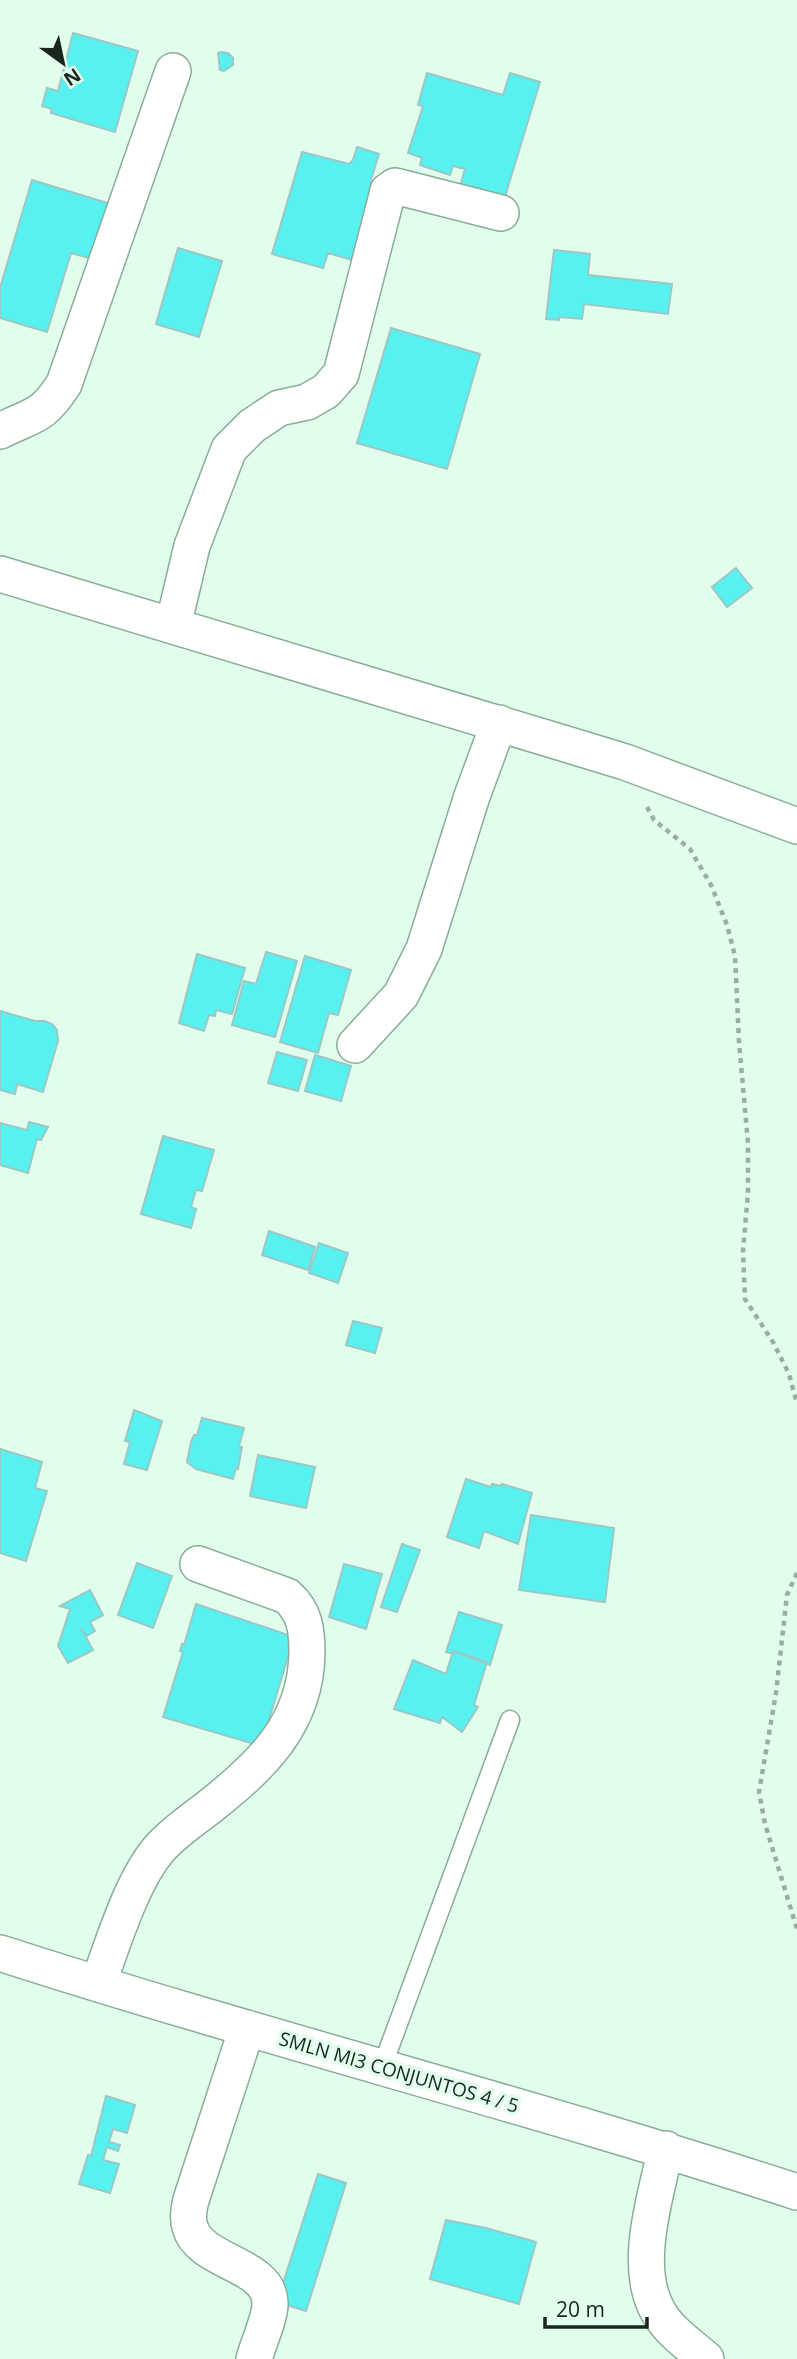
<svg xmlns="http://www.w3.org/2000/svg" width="797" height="2359" font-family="'Open Sans',sans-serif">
<rect width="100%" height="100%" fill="#e1feed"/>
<path fill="#57f2ef" stroke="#9ac8c7" stroke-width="2" d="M73,33L138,51L115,132L51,113L52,109L42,106L47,88L58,91Z
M221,52L228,53L233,58V65L224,71L220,70L218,53Z
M427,73L503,95L510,73L540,82L504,200L460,186L465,169L453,166L450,175L420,165L422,158L408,153L423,106L418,105Z
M357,147L379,154L370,183L374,185L352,260L328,253L323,268L272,254L302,152L349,164L353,160Z
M32,180L127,209L110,264L71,253L47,332L0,318V288Z
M178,248L222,261L199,337L156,324Z
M554,250L590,254L588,275L672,284L668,314L584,304L582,319L559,317V320L546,319Z
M391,328L480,354L447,469L357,443Z
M736,568L752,588L727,607L712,587Z
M266,952L297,961L275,1037L232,1025L244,981L256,984Z
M197,954L245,968L232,1014L216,1010L215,1016L209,1015L204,1031L179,1023Z
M305,956L351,970L338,1015L329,1013L318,1053L280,1042Z
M0,1011L35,1021H45L52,1024L57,1030L58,1041L43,1092L17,1084L15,1094L0,1090Z
M277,1052L307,1060L298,1091L268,1083Z
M315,1055L351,1066L341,1101L305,1091Z
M29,1122L48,1127L41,1140L37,1139L28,1173L0,1165V1123L27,1130Z
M163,1136L214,1150L202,1191L196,1190L191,1207L196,1209L191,1228L141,1214Z
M269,1231L315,1247L308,1270L262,1255Z
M319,1243L348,1253L338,1283L309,1273Z
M353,1321L382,1328L375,1353L346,1345Z
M134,1410L162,1421L147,1470L124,1464L130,1442L125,1441Z
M202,1418L244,1428L239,1446L242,1447L238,1469L236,1468L233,1479L196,1469L187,1462L191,1442L194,1435H197Z
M0,1449L42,1462L35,1488L47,1491L26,1561L0,1553Z
M258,1455L315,1467L306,1508L250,1496Z
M466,1479L491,1487L492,1484L501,1486L502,1484L532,1493L518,1544L484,1531L479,1548L447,1537Z
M531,1515L614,1528L605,1602L519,1590Z
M402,1544L420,1550L397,1612L381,1607Z
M137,1563L172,1576L153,1628L118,1615Z
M344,1564L382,1574L366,1629L329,1617Z
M90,1590L103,1615L90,1622L95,1631L87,1636L81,1628L93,1650L68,1663L58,1646L70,1609L60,1606Z
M196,1604L294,1637L261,1746L163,1717L182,1655L183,1652L180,1651L182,1644L184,1645Z
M459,1612L502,1625L490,1665L453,1651V1654L446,1652Z
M453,1651L487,1662L474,1705L478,1707L462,1732L442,1717L440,1723L394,1709L413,1660L446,1674Z
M106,2096L135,2105L127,2133L113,2129L109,2142L120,2145L118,2151L107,2147L103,2160L119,2164L110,2193L79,2184L88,2155L91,2156Z
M318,2174L346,2183L306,2311L277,2302Z
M446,2220L486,2228L536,2242L519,2304L430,2279Z"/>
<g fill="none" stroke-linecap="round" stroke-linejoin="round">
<g stroke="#89ad99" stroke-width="21">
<path id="service" d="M382,2067L510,1720"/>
</g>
<g stroke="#89ad99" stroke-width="38">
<path id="minor" d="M0,431C34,414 42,418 64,384L173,71
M0,574L566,744L625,762L797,826
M173,626L192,546L229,449L252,426L279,408L307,402L326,391L341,374L388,191L395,186L501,213
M355,1045L401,995L424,949L472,796L499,723
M0,1953C264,2038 533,2106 797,2192
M98,1984C113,1944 131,1882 159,1849C172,1834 192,1820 208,1808C260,1767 306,1725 307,1653C307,1630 305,1612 287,1596L198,1564
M247,2028L191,2200C189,2208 187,2218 190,2227C200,2263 268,2263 270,2302C271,2316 258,2344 254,2359
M666,2149C655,2197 632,2269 659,2313C670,2332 690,2345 706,2359"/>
</g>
<path stroke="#97afa1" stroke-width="4.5" stroke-dasharray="5 5" stroke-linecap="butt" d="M647,807L654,820L690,849L711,885L727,925L735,956L739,1042L748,1143V1193L743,1251L745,1299L773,1342L789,1374L797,1404
M797,1573L787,1595L776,1693L759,1792L765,1824L797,1929"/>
<use href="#service" stroke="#fff" stroke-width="18"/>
<use href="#minor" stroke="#fff" stroke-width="35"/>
</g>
<g text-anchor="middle" stroke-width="7" stroke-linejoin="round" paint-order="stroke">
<g font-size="19" fill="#18261e" stroke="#e1feed">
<text transform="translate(399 2072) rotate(16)" y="7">SMLN MI3 CONJUNTOS 4 / 5</text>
</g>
</g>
<g transform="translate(63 63) rotate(147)" stroke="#e1feed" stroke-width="5" paint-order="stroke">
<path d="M0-5L12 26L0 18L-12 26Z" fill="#18261e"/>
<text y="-10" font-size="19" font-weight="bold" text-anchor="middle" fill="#18261e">N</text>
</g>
<path d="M545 2317v10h102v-10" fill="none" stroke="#18261e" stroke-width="3.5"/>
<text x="556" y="2317" font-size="21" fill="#18261e" stroke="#e1feed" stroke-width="5" paint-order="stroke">20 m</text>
</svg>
